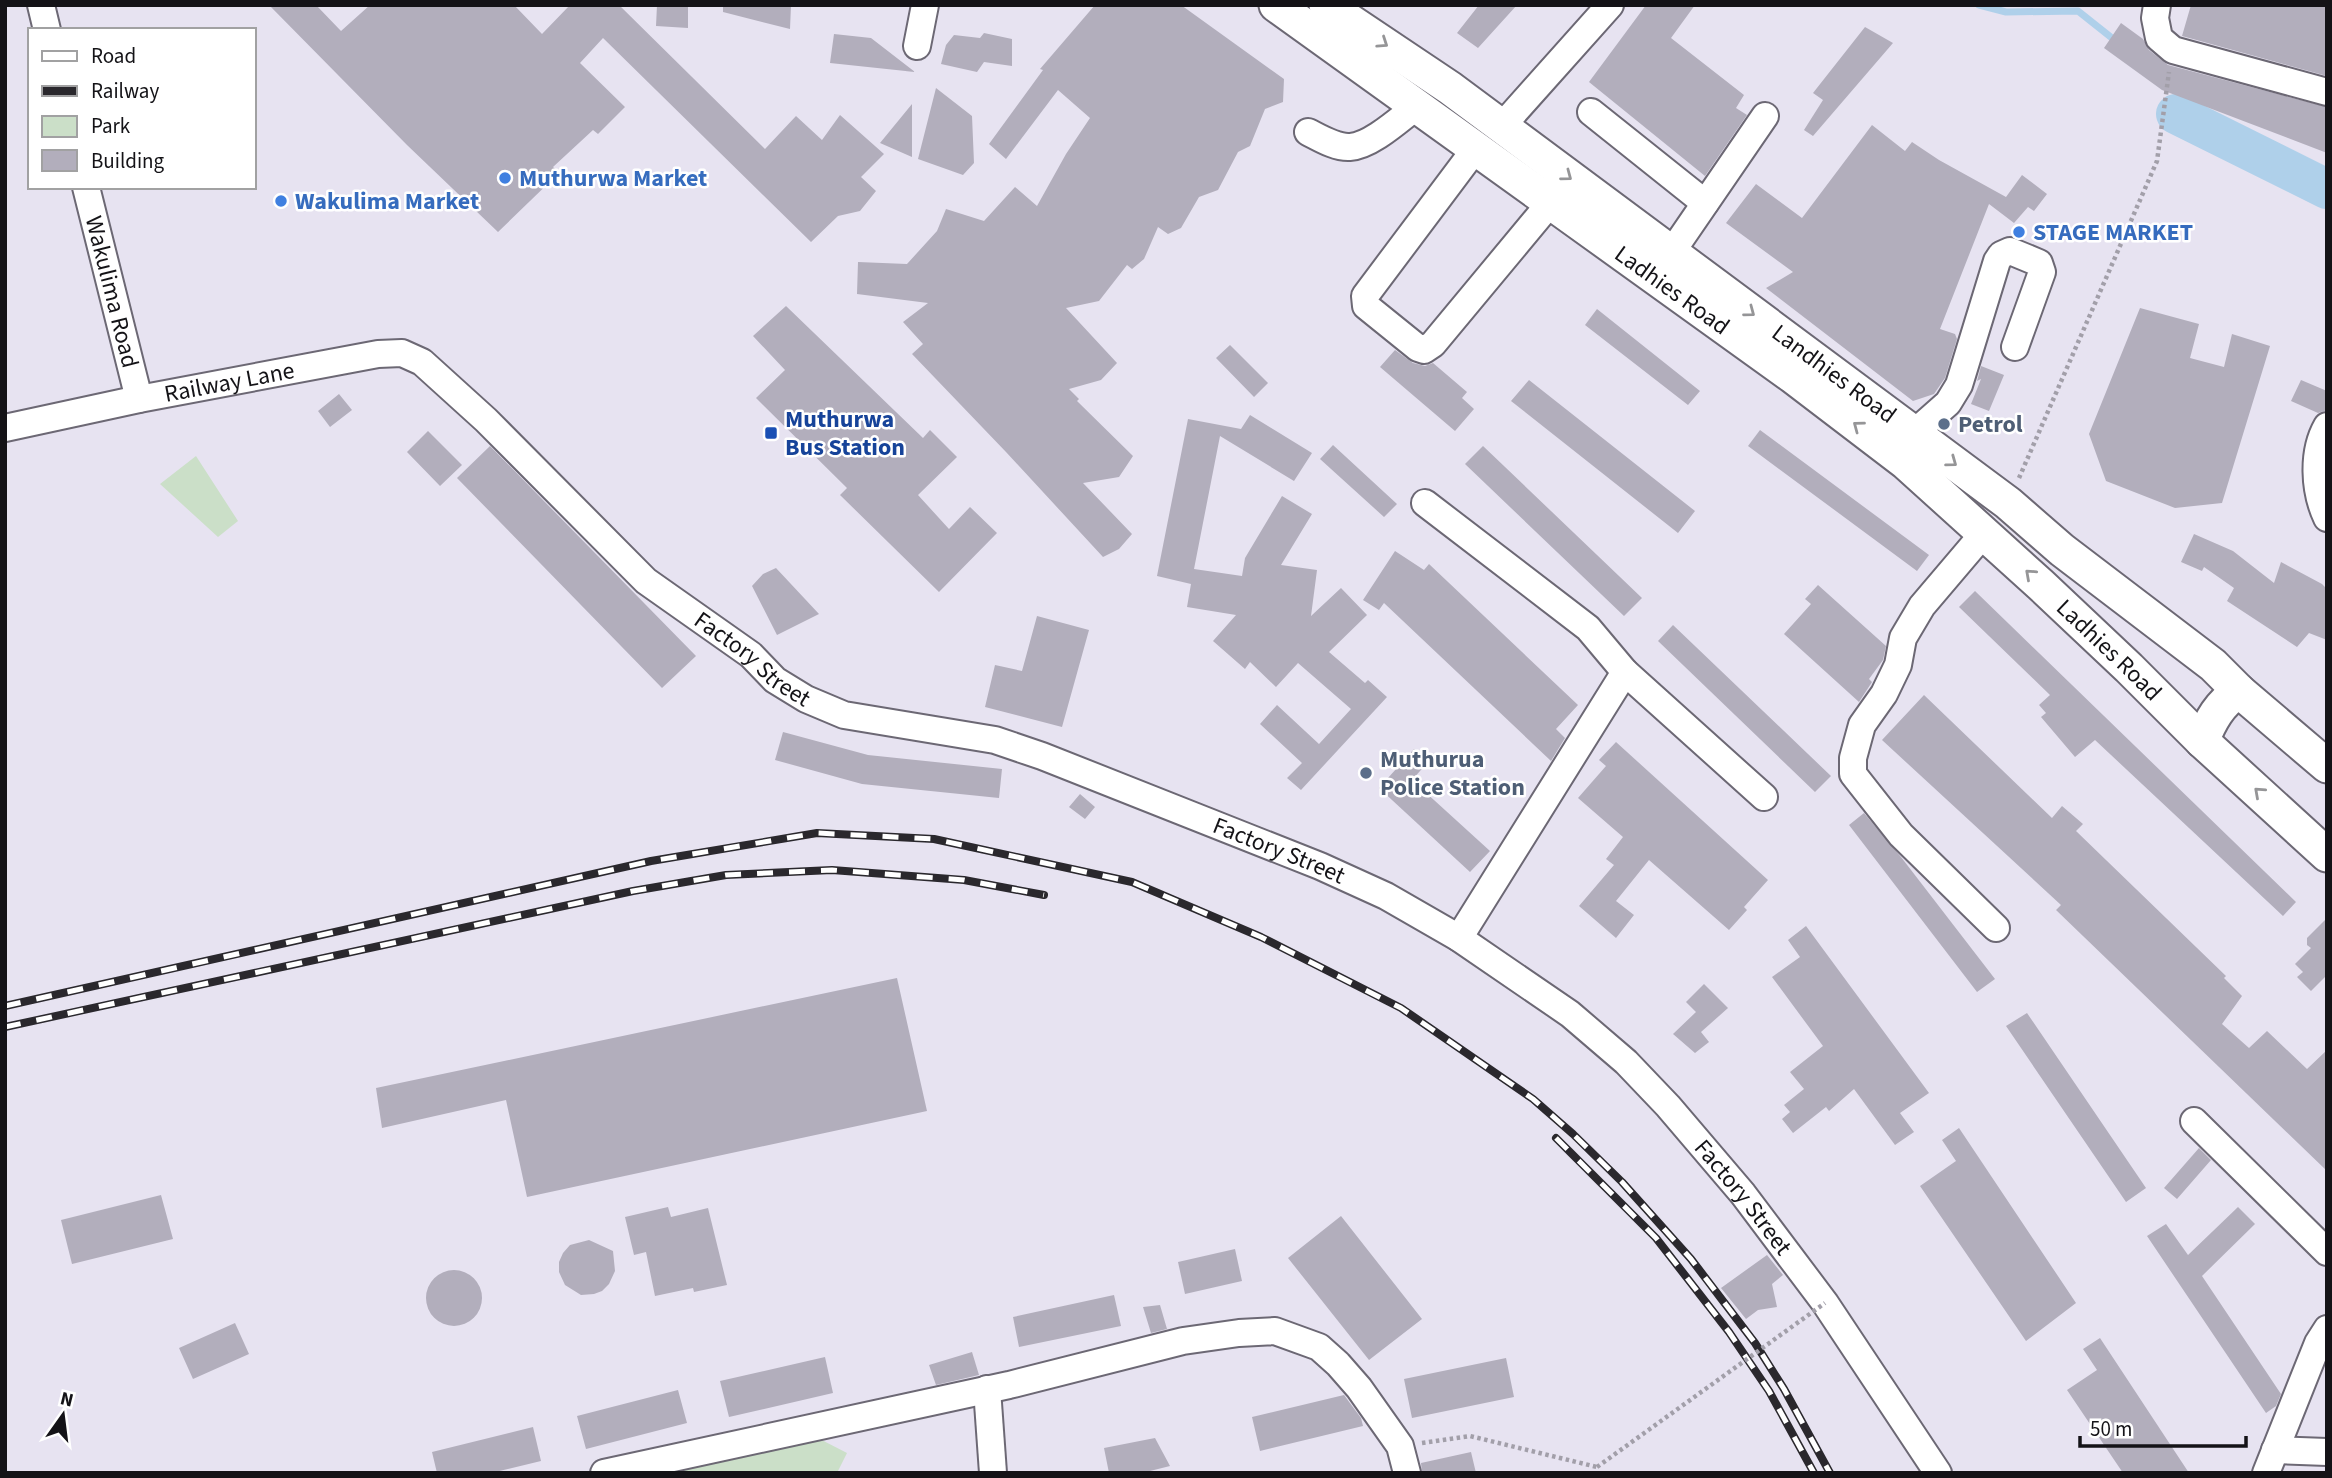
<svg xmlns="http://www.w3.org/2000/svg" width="2332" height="1478" font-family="'Source Sans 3',sans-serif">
<rect width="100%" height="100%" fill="#e7e3f1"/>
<path fill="#cbdfc8" d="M196,456L238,521L218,537L160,484Z
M810,1434L847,1453L837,1473H645Z"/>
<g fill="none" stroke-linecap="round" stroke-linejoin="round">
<path stroke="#afd0ea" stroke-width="7" d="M1979,5L2006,12L2078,11L2117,42"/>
<path stroke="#afd0ea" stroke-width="40" d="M2176,114L2327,189"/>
</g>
<path fill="#b2aebc" d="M269,5H316L341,31L370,5H514L542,34L570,5H619L765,149L796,116L822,140L840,115L884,154L861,177L876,191L860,211L838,216L811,242L603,38L580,63L625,107L598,134L593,130L553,167L559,173L498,232L407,145Z
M657,5H688V28L656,26Z
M723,5H791L790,29L723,12Z
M1095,5H1181L1284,79L1283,102L1265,109L1250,146L1238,152L1218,190L1199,197L1181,228L1168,234L1158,227L1144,259L1132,269L1127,265L1099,301L1066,308L1117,363L1101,380L1069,389L1079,399L1077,401L1133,456L1119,477L1083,483L1132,534L1119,549L1103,557L1006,452L912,354L923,344L903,322L928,303L857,294L858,262L907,264L937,231L946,209L984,221L1015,187L1037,206L1066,154L1090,118L1058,90L1006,159L989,144L1043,70L1040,69Z
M1479,5H1517L1478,48L1457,33Z
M1646,5H1695L1671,38L1744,95L1736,108L1747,115L1705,176L1589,82Z
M2191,5H2327V76L2182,36Z
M2121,23L2143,39L2149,50L2168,65L2327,107V153L2162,90L2104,48Z
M1865,27L1893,43L1813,136L1804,130L1823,100L1813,93Z
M984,33L1012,39V66L984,62L977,72L941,64L946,45L954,35L980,38Z
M834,34L871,38L915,72L830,63Z
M936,88L972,116L974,163L963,175L918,159Z
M912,104V157L880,143Z
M1872,125L1905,151L1912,142L1939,160L2006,197L2022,175L2047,194L2034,211L2028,207L2014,223L1989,204L1940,329L1955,334L1957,339L1945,378L1934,394L1913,401L1766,288L1793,272L1726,223L1756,184L1802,218Z
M786,306L923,438L930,430L957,457L918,495L949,529L970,507L997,533L939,592L840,495L847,488L756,398L785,370L753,336Z
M2140,308L2199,324L2190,358L2224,367L2232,334L2270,346L2222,503L2175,508L2106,481L2089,434Z
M1597,309L1700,391L1688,405L1585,325Z
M1230,345L1268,383L1254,397L1216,358Z
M1395,350L1413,363L1425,366L1433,363L1467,392L1462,398L1474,409L1455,431L1380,367Z
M1981,366L2004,375L1989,411L1971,404L1981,379L1977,381Z
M1529,380L1695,511L1678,533L1511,401Z
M2301,380L2327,391V410L2318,413L2291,401Z
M339,394L352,410L330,427L318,411Z
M1250,415L1312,453L1294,481L1220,436L1194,569L1242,576L1245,558L1282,496L1312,514L1281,565L1317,570L1311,616L1341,588L1367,615L1329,652L1365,683L1368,680L1387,697L1301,790L1287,778L1302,763L1260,724L1277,705L1319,744L1351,709L1298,663L1276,687L1250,662L1245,669L1213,641L1236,615L1187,607L1191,584L1157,576L1188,419L1241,429Z
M1760,430L1929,555L1917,571L1748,446Z
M428,431L462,465L440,486L407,452Z
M1333,445L1397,504L1384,517L1320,459Z
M490,446L696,656L662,688L457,478Z
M1483,446L1642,598L1624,616L1465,464Z
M2194,534L2233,551L2274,583L2281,562L2322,584L2327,589V640L2309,633L2297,647L2227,601L2234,588L2204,567L2202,571L2181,562Z
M1395,551L1424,570L1429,564L1578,705L1556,729L1565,738L1551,761L1384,603L1379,610L1363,600Z
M776,568L819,614L777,635L752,586L763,574Z
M1818,585L1886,646L1883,660L1869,679L1872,682L1859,702L1784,634L1811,604L1805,599Z
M1975,591L2296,902L2283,916L2095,740L2075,757L2041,717L2046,713L2039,705L2050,695L1959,607Z
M1037,616L1089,630L1062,727L985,707L995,665L1022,671Z
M1673,625L1831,776L1815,792L1658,641Z
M1924,695L2052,818L2062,806L2083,824L2076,831L2226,976L2224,978L2242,996L2222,1024L2249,1048L2267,1031L2307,1069L2327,1050V1171L2056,910L2061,905L1882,740Z
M783,732L868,755L1002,769L999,798L862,784L775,760Z
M1616,742L1768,880L1744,907L1747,910L1729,930L1649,860L1616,901L1634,915L1616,938L1579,906L1614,865L1606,859L1623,837L1578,798L1606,766L1599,760Z
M1414,749L1428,762L1412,780L1490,851L1470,872L1379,788Z
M1080,794L1095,807L1085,819L1069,807Z
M1864,813L1901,857L1995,979L1977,992L1849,825Z
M2327,918V975L2311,991L2297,977L2303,972L2295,964L2311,948L2307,945V938Z
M1806,926L1929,1093L1900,1113L1914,1132L1895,1145L1854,1089L1829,1111L1826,1107L1793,1133L1782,1119L1790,1112L1784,1105L1804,1089L1790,1072L1823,1046L1772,977L1800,957L1788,940Z
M897,978L927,1111L527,1197L506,1100L382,1128L376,1088Z
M1704,984L1728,1008L1701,1032L1709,1042L1695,1053L1673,1034L1696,1012L1686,1002Z
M2027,1013L2146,1188L2126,1202L2006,1026Z
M1959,1128L2076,1303L2026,1341L1920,1186L1956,1161L1942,1140Z
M2199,1148L2211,1160L2177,1199L2164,1188Z
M161,1195L173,1239L72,1264L61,1220Z
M668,1207L671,1217L708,1208L727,1285L694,1292L693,1288L655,1296L646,1252L634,1255L625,1217Z
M2238,1207L2255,1224L2202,1276L2281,1394L2276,1406L2266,1413L2147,1236L2166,1224L2188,1255Z
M1341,1216L1422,1319L1369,1360L1288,1258Z
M589,1240L613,1251L615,1271L609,1284L602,1291L594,1294L581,1295L565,1285L559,1272V1262L563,1253L570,1245Z
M1235,1249L1242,1281L1185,1294L1178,1262Z
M1767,1255L1783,1275L1772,1284L1777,1307L1758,1310L1746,1319L1721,1288Z
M426 1298a28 28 0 1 1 56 0a28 28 0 1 1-56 0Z
M1114,1295L1121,1326L1019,1347L1013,1317Z
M1160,1305L1167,1329L1151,1333L1143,1307Z
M235,1323L249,1354L193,1379L179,1348Z
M2100,1338L2189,1473H2123L2067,1390L2097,1370L2083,1349Z
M972,1352L979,1375L936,1385L929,1365Z
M825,1357L833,1393L729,1417L720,1381Z
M1506,1358L1514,1397L1412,1418L1404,1379Z
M678,1390L687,1423L586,1449L577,1416Z
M1344,1395L1361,1418L1363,1426L1260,1451L1252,1417Z
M533,1427L541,1461L491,1473H437L432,1452Z
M1155,1438L1170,1466L1142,1473H1109L1104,1448Z
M1471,1452L1476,1473H1422L1421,1463Z"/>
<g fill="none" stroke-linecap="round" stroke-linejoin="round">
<g stroke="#6c6874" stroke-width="30">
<g id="minor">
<path d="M41,5L47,30"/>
<path d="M2157,5L2155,18L2159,38L2173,50L2327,92"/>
<path d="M917,46L925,5"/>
<path d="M1591,112L1705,203"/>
<path d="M1502,126L1610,5"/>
<path d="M1308,132C1320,138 1336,148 1350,147C1371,146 1401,118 1417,106"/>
<path d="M1476,148L1365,296L1366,306L1418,348L1424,350L1433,344L1551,202"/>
<path id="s1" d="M86,187L139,399"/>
<path d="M1671,253L1765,116"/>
<path d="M2327,426C2312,452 2314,491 2327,518"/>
<path id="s2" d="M5,428L139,399L378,354L402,353L422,362L486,420L646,581L751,655L775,680L806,699L844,715L995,740L1042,756L1320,866L1386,896L1459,938L1570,1014L1626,1062L1668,1106L1743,1194L1825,1303L1938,1473"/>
<path d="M1914,433L1948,403L1959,385L1997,261L2001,255L2010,251L2039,263L2042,272L2015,347"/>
<path d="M1425,503L1588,628L1625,672"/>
<path d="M1984,533L1922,606L1903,638L1898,665L1884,694L1862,725L1853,758V774L1901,835L1996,928"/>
<path d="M1459,938L1625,672L1764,797"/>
<path d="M2194,1121L2327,1252"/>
<path d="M987,1389L993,1473"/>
<path d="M2275,1450L2327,1452"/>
<path d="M604,1473L1009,1385L1183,1341L1239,1333L1275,1331L1319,1347L1338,1364L1359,1388L1400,1446L1407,1473"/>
<path d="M2266,1473L2318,1343L2327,1329"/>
</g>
</g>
<g stroke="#6c6874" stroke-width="37">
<g id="major">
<path id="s3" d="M1276,5L1792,376L1906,463L2041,585L2129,668L2202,741L2327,855"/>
<path id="s4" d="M1326,5L1450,88L2008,503L2062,550L2213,665L2239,691L2327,766"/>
<path d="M2202,741C2211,720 2219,704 2239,691"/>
</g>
</g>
<path stroke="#a29fa9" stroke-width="4.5" stroke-dasharray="3.5 3.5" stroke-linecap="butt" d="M2019,478L2157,161L2169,72
M1422,1443L1470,1436L1597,1467"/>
<use href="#minor" stroke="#fff" stroke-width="26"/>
<use href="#major" stroke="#fff" stroke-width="33"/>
<g stroke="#2a282d" stroke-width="8">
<path id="rail" d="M5,1006L651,861L817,833L934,839L1132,882L1261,937L1401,1008L1533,1099L1573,1134L1622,1182L1691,1259L1755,1343L1784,1389L1830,1473
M5,1027L633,891L726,875L832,870L964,880L1044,895
M1556,1138L1656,1238L1729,1332L1769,1391L1814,1473"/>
</g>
<use href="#rail" stroke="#fff" stroke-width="5" stroke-dasharray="16" stroke-linecap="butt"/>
<path stroke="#a29fa9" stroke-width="4.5" stroke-dasharray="3.5 3.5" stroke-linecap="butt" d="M1597,1467L1825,1303"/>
</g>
<defs><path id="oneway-chevron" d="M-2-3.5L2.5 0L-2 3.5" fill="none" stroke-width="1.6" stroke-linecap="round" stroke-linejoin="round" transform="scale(1.75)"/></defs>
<g stroke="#959597">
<use href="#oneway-chevron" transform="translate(1383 43) rotate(34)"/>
<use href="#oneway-chevron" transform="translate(1567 176) rotate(37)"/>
<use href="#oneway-chevron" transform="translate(1750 312) rotate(37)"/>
<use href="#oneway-chevron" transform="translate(1858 426) rotate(-143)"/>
<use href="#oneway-chevron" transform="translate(1952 462) rotate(36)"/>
<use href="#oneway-chevron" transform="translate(2030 574) rotate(-138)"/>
<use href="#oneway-chevron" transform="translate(2259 792) rotate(-138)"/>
</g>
<g fill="#3f7fe0" stroke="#fff" stroke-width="2.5">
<circle cx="505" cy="178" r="7"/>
<circle cx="281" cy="201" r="7"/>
<circle cx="2019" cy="232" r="7"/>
</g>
<g fill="#5c6f8a" stroke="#fff" stroke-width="2.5">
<circle cx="1944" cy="424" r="7"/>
<circle cx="1366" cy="773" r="7"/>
</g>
<rect fill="#1a4fb4" stroke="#fff" stroke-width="2.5" x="764" y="426" width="14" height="14" rx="3.5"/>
<g text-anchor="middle" stroke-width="5" stroke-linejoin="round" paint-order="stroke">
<g font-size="24" font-weight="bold" fill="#366cbe" stroke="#fff" text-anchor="start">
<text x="519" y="186">Muthurwa Market</text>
<text x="295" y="209">Wakulima Market</text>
<text x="2033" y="240">STAGE MARKET</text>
</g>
<g font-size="24" fill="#141317" stroke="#fff">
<text dy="8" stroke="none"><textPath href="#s3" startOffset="488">Ladhies Road</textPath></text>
<text dy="8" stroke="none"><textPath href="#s1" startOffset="108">Wakulima Road</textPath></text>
<text dy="8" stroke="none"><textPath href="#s4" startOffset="628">Landhies Road</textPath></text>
<text dy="8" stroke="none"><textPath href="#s2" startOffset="229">Railway Lane</textPath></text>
<text dy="8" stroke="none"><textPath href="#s3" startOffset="1055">Ladhies Road</textPath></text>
<text dy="8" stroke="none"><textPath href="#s2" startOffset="872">Factory Street</textPath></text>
<text dy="8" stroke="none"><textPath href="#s2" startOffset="1438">Factory Street</textPath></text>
<text dy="8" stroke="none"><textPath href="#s2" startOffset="2026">Factory Street</textPath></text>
</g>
<g font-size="24" font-weight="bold" fill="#164399" stroke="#fff" text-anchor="start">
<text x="785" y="427">Muthurwa<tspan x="785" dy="28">Bus Station</tspan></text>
</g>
<g font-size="24" font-weight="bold" fill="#4e5e75" stroke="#fff" text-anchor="start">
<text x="1958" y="432">Petrol</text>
<text x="1380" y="767">Muthurua<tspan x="1380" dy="28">Police Station</tspan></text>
</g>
</g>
<rect width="2332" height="1478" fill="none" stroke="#141317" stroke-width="14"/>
<rect x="28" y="28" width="228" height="161" fill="#ffffff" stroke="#a1a1a2" stroke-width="2"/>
<rect x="42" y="51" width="35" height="10" fill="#ffffff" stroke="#a1a1a2" stroke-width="2"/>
<text x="91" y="63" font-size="21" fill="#141317">Road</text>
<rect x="42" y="86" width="35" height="10" fill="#2a282d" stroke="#a1a1a2" stroke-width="2"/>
<text x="91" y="98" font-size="21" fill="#141317">Railway</text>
<rect x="42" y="116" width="35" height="21" fill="#cbdfc8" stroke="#a1a1a2" stroke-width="2"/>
<text x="91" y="133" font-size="21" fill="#141317">Park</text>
<rect x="42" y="150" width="35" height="21" fill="#b2aebc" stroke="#a1a1a2" stroke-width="2"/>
<text x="91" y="168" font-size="21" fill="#141317">Building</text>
<g transform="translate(63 1415) rotate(14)" stroke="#ffffff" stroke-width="5" paint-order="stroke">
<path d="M0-5L12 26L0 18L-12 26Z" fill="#141317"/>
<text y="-10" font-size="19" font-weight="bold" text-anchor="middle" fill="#141317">N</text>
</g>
<path d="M2080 1436v10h166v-10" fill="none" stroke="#141317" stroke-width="3.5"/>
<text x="2090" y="1436" font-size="21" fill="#141317" stroke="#ffffff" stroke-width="5" paint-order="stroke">50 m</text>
</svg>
